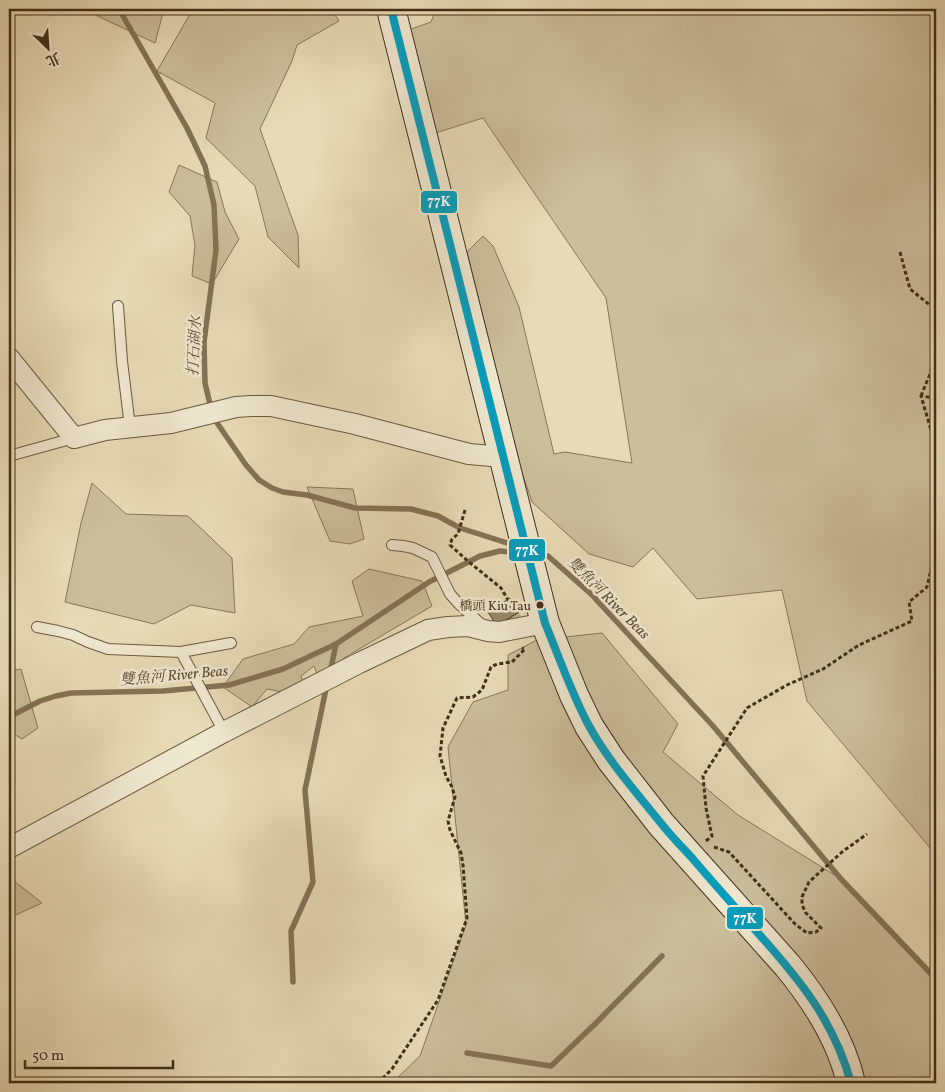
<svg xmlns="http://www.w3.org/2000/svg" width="945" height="1092" font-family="Vollkorn,'Noto Serif TC',serif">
<rect width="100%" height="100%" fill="#e6dbb6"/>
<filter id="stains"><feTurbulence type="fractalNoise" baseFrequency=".004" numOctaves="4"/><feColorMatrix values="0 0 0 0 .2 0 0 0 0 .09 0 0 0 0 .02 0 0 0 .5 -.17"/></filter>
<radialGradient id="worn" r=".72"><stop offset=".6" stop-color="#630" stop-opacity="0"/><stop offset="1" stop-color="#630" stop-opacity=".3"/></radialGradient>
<path fill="#cabe9b" stroke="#867659" d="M91,9H164L155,43L89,12Z
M193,9H229L257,12L263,9H331L339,21L297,45L292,61L260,129L298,235L299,268L268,237L255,186L206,138L215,103L157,71Z
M436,9H936V855L807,701L782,590L697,599L653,548L633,567L589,554L532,502L518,461L467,252L483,236L493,246L519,307L554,454L565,452L632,463L606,298L483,118L426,136L400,33L431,22Z
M179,165L217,182L225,212L239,239L212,284L192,276L195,245L190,216L169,192Z
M92,483L126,514L188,516L232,558L235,613L191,605L154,624L65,602L81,523Z
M307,487L353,489L364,539L350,544L330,541Z
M369,569L422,581L432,606L344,658L323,691L314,666L301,676L307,697L267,689L252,707L223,687L243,659L294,644L309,627L363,616L352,581Z
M602,633L678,724L663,752L738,815L841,879L936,979V1083H392L420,1056L466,925L448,747L473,702L508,690V655L537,640Z
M21,669L38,728L22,739L9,731V671Z
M9,877L42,903L9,918Z"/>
<path fill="#0003" d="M510,600L521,616L501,629Z"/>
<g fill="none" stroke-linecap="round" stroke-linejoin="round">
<path stroke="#847256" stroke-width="5.5" d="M119,9L187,128L205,166L214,205L216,250L204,342L205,383L213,417L246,465L259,480L272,488L283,492L307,495L355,508L411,509L438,516L460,528L517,546
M535,554L548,556L591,594L713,726L841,879L936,979
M330,673L336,644
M9,717L40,701L56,696L71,693L163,691L229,685L283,669L336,644L429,582L480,556L500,551L519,553
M293,982L291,931L313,882L305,790L327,684
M467,1053L551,1066L595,1024L662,956"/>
</g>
<path fill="#98886a" stroke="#432e17" d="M510,598L519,612L497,626L488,612Z"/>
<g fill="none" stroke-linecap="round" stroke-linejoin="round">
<g stroke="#6c593f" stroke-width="12">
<path id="service" d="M118,306L122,361L130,427
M9,456L74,438
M392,545L403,546L413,548L432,557L450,594L458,603L482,625
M37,627L58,631L73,635L88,642L108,649L181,652L231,643
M181,652L224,732"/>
</g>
<g stroke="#6c593f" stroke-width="22">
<path id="minor" d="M9,358L74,438L105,430L171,423L236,407L251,406H271L355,424L469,454L503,457
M9,848L224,732L359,663L428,630L448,627L468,626L488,631L499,632L545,623"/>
</g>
<g stroke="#432e17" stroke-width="30">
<path id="secondary" d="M391,9L545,623L574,695L589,726L611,760L661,824L787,965C816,1000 841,1039 851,1083"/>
</g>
<path stroke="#432e17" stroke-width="3" stroke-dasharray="4 2.5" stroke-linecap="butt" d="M900,252L910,289L936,310
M921,396L932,369L936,363
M936,398L921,396L931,430L936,457
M465,510L458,534L452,539L450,545L469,562L501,588L508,600
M706,841L712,836L706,808L703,776L747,708L787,685L823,669L859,645L912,621L909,602L927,587L935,552L936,537
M714,847L729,852L795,924L807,933L816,932L821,928L806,913L802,905V897L809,882L842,852L867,834
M378,1083L392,1069L438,1000L467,918L463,865L461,853L450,830L448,821L455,797L452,787L446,776L440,756L443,728L457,698L473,697L482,690L491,667L497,664L512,662L525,649L522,648"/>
<use href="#service" stroke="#efe8d0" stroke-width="10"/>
<use href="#minor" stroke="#efe8d0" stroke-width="20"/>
<use href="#secondary" stroke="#efe8d0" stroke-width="28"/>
<g stroke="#efe8d0" stroke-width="11">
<path id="bus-1" d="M391,9L545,623C559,657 571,692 588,724C606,758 636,792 660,822C670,835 682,847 693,859C714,884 736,908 758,933C800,980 834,1021 851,1083"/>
</g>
<use href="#bus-1" stroke="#079dbc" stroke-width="8"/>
</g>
<circle fill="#432e17" stroke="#efe8d0" stroke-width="2" cx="540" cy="605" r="4.5"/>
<g text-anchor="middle" stroke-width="5" stroke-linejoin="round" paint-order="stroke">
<g font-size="13" fill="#432e17" stroke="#efe8d0" text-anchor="end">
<text x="531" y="610">橋頭 Kiu Tau</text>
</g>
<g font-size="15" font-style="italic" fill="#5e4a31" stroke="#efe8d0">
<text transform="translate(194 346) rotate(-87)" y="5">打石湖水</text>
<text transform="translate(609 598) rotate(45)" y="5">雙魚河 River Beas</text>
<text transform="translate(174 675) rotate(-5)" y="5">雙魚河 River Beas</text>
</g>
</g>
<g stroke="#efe8d0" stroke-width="2">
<rect x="420" y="190" width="38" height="24" rx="5" fill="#079dbc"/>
<rect x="508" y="538" width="38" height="24" rx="5" fill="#079dbc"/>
<rect x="726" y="906" width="38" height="24" rx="5" fill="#079dbc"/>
</g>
<g font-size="14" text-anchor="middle" font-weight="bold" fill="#fff">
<text x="439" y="206">77K</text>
<text x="527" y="555">77K</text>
<text x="745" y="923">77K</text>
</g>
<rect width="945" height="1092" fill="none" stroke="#e6dbb6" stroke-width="30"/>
<rect x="10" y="10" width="925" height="1072" fill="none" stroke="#432e17" stroke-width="2.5"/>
<rect x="15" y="15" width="915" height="1062" fill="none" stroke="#432e17"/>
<g transform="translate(48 48) rotate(155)" stroke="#efe8d0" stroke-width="4" paint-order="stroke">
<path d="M0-4L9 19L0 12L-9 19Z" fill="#432e17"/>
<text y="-8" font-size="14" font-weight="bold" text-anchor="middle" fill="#432e17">北</text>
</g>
<path d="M25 1060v8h148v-8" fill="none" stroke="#432e17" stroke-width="2.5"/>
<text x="32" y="1060" font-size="15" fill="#432e17" stroke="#efe8d0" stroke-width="4" paint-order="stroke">50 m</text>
<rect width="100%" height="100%" filter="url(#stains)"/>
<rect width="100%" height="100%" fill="url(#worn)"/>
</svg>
